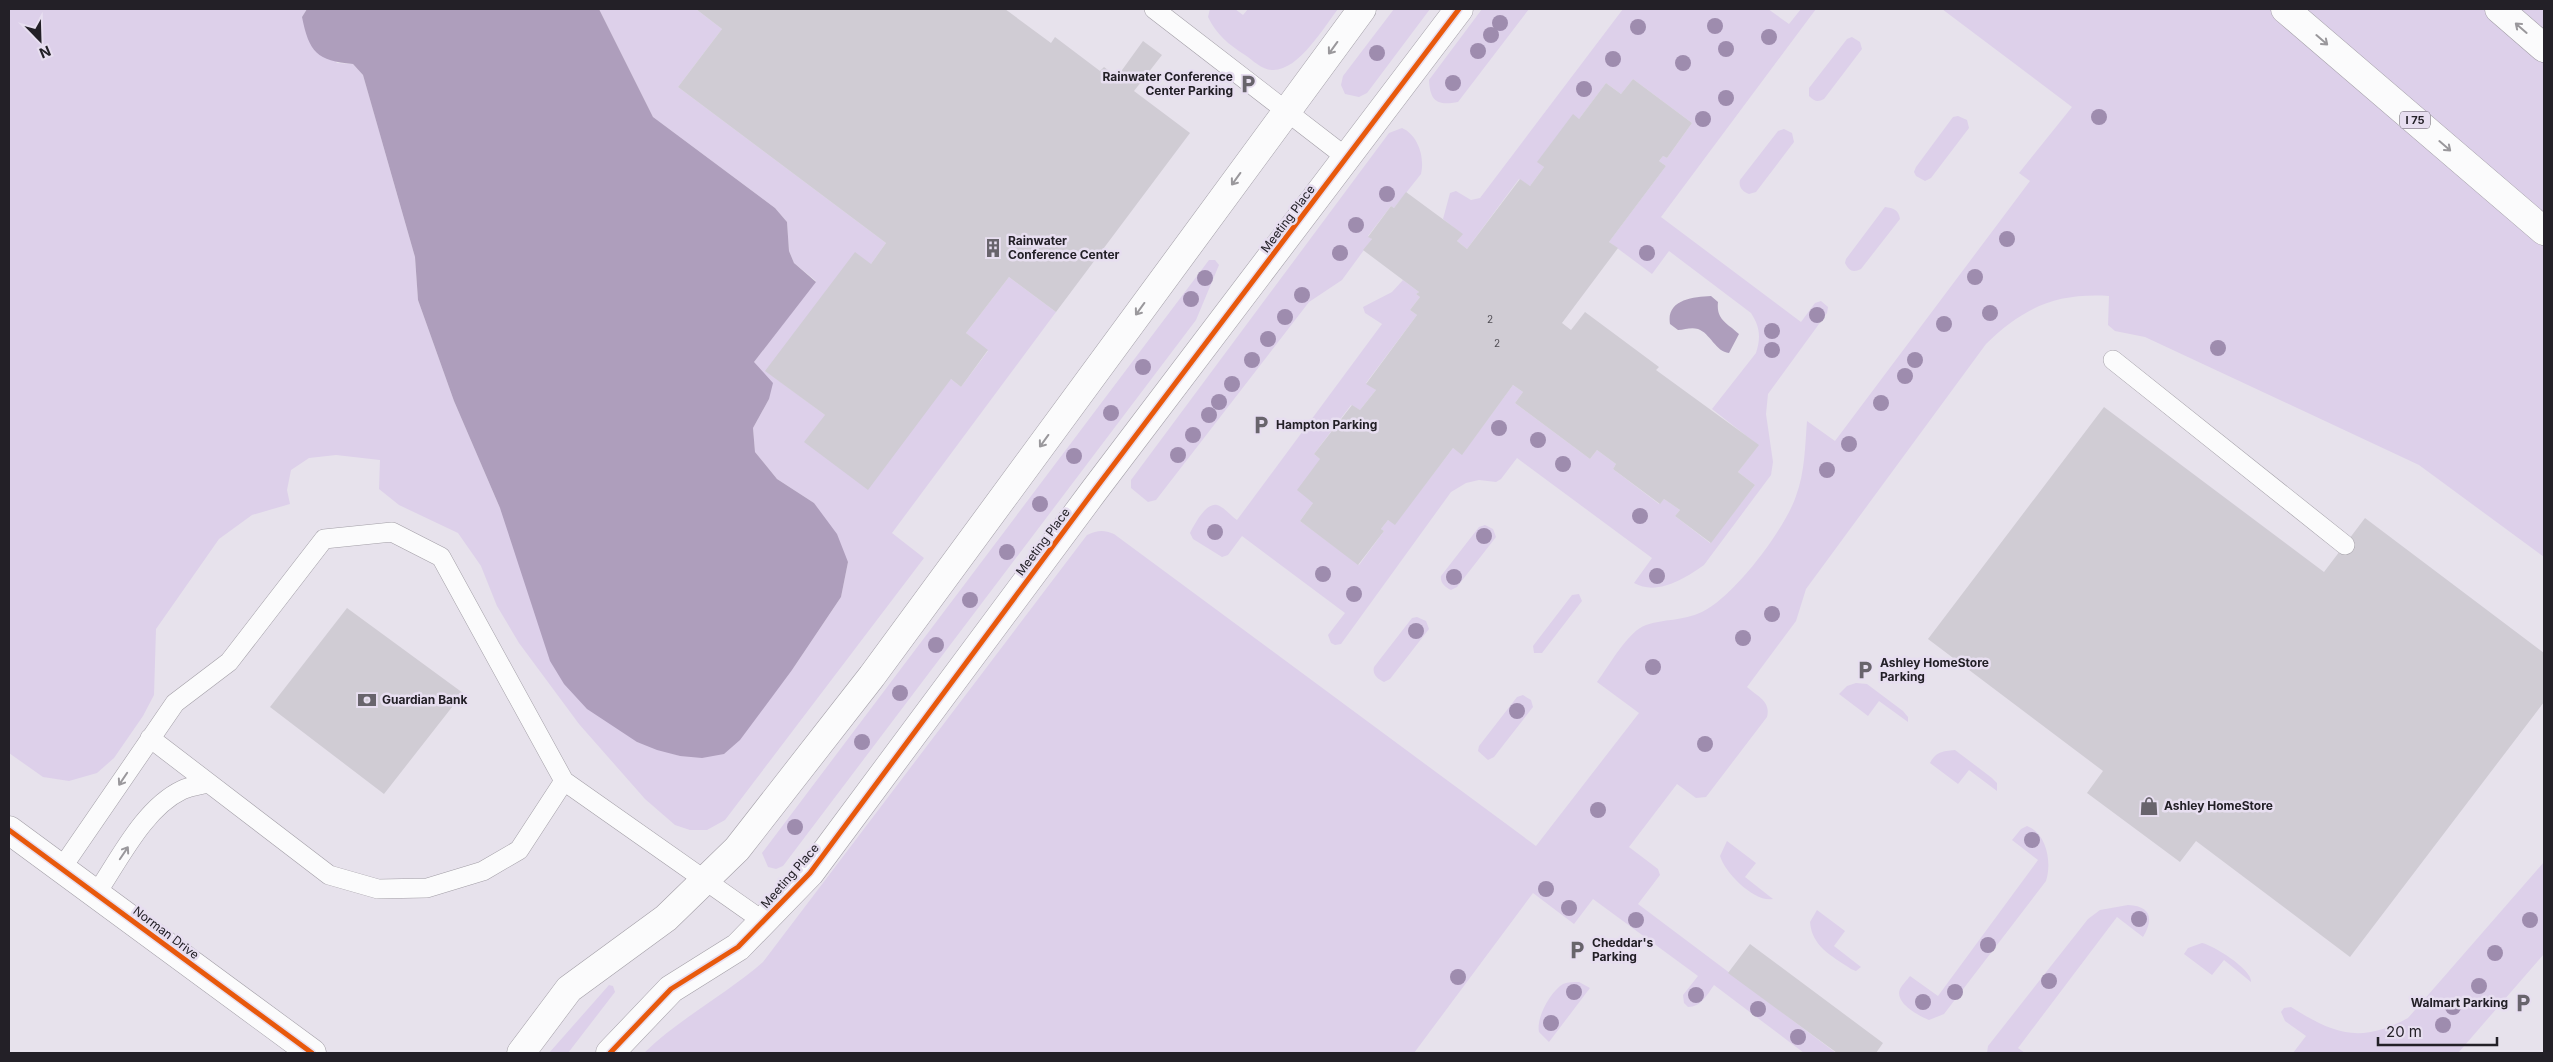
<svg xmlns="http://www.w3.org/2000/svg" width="2553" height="1062" font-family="Inter,sans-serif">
<rect width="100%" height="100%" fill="#e7e2ec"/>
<path fill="#ddd0ea" d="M9,9H307L302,17L337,63L353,64L363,75L415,257L418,300L454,401L500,508L637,742L680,756L792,670L841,597L848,562L814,503L777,479L755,452L753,428L769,399L754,362L816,281L794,263L789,251L787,222L775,208L653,117L599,9H696L722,29L678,87L886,243L871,264L766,371L825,415L951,379L961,387L988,351L966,333L1009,277L1056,312L892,533L924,558L725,820L707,830H690L675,825L645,799L579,724L519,643L497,606L481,566L458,533L399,505L379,489L380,460L336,455L309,458L291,470L287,490L290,504L252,515L219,539L156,629L154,695L143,716L114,758L97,773L69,781L43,777L9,753Z
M1210,9H1235L1243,15L1248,9H1338C1323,28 1293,81 1264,68C1257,65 1251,59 1245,55C1228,44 1216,34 1208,17Z
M1394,9H1430L1367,93L1359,97L1345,94L1341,85L1343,76Z
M1482,9H1529L1458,102C1437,106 1430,101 1429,80Z
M1623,9H1768L1789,24L1801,9H1816L1661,217L1801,322L1815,303L1821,301L1828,307L1827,313L1768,394L1766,414L1773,462L1771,475L1704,565C1684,579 1657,596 1634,583L1652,558L1517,458L1501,479L1496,482L1479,480L1466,483L1451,492L1341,644L1335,645L1331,643L1328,635L1345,613L1242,536L1228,555L1222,557L1193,539L1190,533C1194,525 1206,502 1217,505C1224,507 1231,516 1237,520L1382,324L1365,313L1363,307L1392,292L1403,280L1419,292L1416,294L1420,297L1410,310L1417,315L1366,383L1376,390L1360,410L1351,405L1314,454L1320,459L1313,503L1300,521L1359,565L1384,531L1381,529L1388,520L1395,524L1453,448L1462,454L1513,385L1523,392L1515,403L1590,459L1597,450L1616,464L1613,469L1659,504L1664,499L1680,510L1675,516L1710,543L1755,485L1738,472L1758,445L1712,409L1756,353C1761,337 1760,327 1751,313L1669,251L1652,274L1609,242L1666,166L1659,161L1663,156L1667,158L1692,123L1633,79L1621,94L1606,83L1579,119L1538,162L1544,167L1530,186L1519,179L1467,249L1457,241L1462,234L1443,219L1450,193L1456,191L1471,200L1480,198Z
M1942,9H2544V557L2419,465L2145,337L2115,331L2108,325L2109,296C2056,293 2024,307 1986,344L1806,589L1796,621L1747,687C1758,697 1771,701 1767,717L1706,797L1696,798L1677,784L1629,847L1658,869L1660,875L1638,904L1836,1053H1804L1714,985C1707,995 1701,1007 1688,1007L1684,1003L1683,995L1698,976L1593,899L1574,924L1533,893L1414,1053H644C680,1018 725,995 763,962L1087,535C1098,530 1104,530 1114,534L1536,846L1639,713L1597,682C1609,666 1628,631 1646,625C1664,619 1682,621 1702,612C1734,597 1785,529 1796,496C1805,472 1805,446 1807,421L1835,441L2030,181L2019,173L2072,107Z
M1852,37L1860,42L1862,49L1824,99C1818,102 1815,102 1809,96V88L1847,39Z
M1958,116L1967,120L1969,128L1931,178L1925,181L1916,176L1914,172L1916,167L1953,117Z
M1402,128C1418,135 1425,157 1421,174L1394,208L1391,206L1368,236L1372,239L1342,280L1309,302L1156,500L1148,502L1131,488V480L1389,133Z
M1784,129L1792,133L1794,142L1756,192L1749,194C1743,192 1738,187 1740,180L1778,131Z
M1885,207C1893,208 1899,210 1900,219L1861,269C1853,273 1849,271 1845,263L1846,259Z
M1209,260H1215L1219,265L1196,320L783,866L776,869L768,867L762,853Z
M1485,525L1493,529L1496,537L1457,587L1451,590C1445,587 1440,583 1441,576L1479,527Z
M1579,594L1582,601L1542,653H1534L1533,646L1572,595Z
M1417,617L1426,621L1429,629L1390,679L1384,682C1378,679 1372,675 1374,667L1412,618Z
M1856,683L1867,684L1903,711L1908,717V722L1879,701L1868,716L1839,694L1847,686Z
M1523,695L1531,700L1533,707L1494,757L1488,760L1478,751L1479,746L1517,697Z
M1955,750L1992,778L1997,783V791L1969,770L1958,784L1930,763C1936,752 1942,751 1955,750Z
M2027,826C2047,833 2052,863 2046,881L1944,1014L1929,1020C1919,1016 1894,1003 1900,989C1902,985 1907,980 1910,976L1938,996L2038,860L2012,840L2021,829Z
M1727,841L1756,863L1745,877L1773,899C1755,903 1725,873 1720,856Z
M2544,862V954L2458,1053H2293L2306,1036L2285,1021L2281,1012L2284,1008L2291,1007C2334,1034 2360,1044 2408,1018Z
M2128,905C2151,906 2154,919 2143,937L2117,917L2018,1048L2025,1053H1987L1988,1046L2088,919L2100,910Z
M1817,910L1845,931L1834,946L1861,967L1856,971L1851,969C1832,956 1812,947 1810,922Z
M2202,943C2213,945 2253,970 2251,982L2224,960L2212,975L2184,954L2188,948Z
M1579,982L1590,988L1549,1042L1539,1032C1536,1018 1550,992 1563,984C1568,982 1574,982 1579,982Z
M609,985L613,986L615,992L568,1053H549Z"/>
<path fill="#ae9ebc" d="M307,9H599L653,117L775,208L787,222L789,251L794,263L816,282L754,362L773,383L769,399L753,428L755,452L777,479L814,503L837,534L848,562L841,597L792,670L740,740L724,754L702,758L680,756L657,750L637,742L587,709L564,684L550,661L500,508L454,401L418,300L415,257L363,75L353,64C317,61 309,52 302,17Z
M1711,296L1718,302C1716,320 1727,323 1739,334L1729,353C1716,352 1710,333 1698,329C1690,327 1685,330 1678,330L1670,324C1666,300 1692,297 1711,296Z"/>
<path fill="#d0ccd4" d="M696,9H1005L1051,43L1055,37L1100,71L1104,67L1117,77L1143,41L1162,55L1134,91L1190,133L1056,312L1009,277L966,333L988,350L961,387L951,379L868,490L804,442L825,415L765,371L855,252L871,264L886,243L678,87L722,29Z
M1633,79L1692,123L1667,158L1663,156L1659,161L1666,166L1609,242L1618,248L1562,323L1571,330L1585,312L1659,367L1656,370L1759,445L1738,472L1755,485L1711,543L1675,516L1680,510L1664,499L1660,504L1613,469L1616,464L1597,450L1590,459L1515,403L1523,392L1513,385L1462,455L1453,448L1395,525L1388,520L1381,529L1384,531L1358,565L1300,521L1313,503L1297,490L1320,459L1314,454L1352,405L1360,410L1376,390L1366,384L1417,315L1410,310L1420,297L1416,294L1419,292L1363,250L1372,239L1368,237L1391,206L1394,208L1406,192L1463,234L1457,241L1467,249L1520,179L1530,186L1544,167L1537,162L1573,114L1579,119L1606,83L1621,94Z
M2104,407L2324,572L2365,518L2544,653V702L2350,957L2196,841L2180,862L2087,793L2103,771L1928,639Z
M347,608L463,693L384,794L270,707Z
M1750,944L1883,1043L1876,1053H1837L1728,973Z"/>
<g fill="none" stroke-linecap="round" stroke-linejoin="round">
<g stroke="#a29ea6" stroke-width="20">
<path id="service" d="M1154,9L1347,158
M2113,360L2345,545
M150,738L329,875L378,889L427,888L483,871L519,850L564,781
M61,869L175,703L229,662L324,539L392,532L441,557L564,781L763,921
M96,894C119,860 144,808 182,790C190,786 200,785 208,783"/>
</g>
<g stroke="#a29ea6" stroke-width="29">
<path id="minor" d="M521,1053L569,989L666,918L737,849L872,676L1362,9
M610,1053L671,989L738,947L810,873L1093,492L1459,9"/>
</g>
<g stroke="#a29ea6" stroke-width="29">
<path id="tertiary" d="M9,830L312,1053"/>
</g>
<g stroke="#a29ea6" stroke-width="29">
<path id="motorway" d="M2285,9L2544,231
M2499,9L2544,48"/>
</g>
<use href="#service" stroke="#fbfbfc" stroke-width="19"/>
<use href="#minor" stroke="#fbfbfc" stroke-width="28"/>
<use href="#tertiary" stroke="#fbfbfc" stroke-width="28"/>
<use href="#motorway" stroke="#fbfbfc" stroke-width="28"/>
<g stroke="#e7def0" stroke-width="8">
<path id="cycleway" d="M9,830L312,1053
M610,1053L671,989L738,947L810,873L1093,492L1459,9"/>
</g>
<use href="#cycleway" stroke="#e8590c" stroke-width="5"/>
</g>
<g fill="#9e8cae">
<circle cx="1500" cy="23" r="8"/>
<circle cx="1715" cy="26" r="8"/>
<circle cx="1638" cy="27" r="8"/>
<circle cx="1491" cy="35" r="8"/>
<circle cx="1769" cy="37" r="8"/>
<circle cx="1726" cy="49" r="8"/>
<circle cx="1478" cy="51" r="8"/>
<circle cx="1377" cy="53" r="8"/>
<circle cx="1613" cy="59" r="8"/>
<circle cx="1683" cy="63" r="8"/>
<circle cx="1453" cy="83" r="8"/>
<circle cx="1584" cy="89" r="8"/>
<circle cx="1726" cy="98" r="8"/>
<circle cx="2099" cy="117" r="8"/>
<circle cx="1703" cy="119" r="8"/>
<circle cx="1387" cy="194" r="8"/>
<circle cx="1356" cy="225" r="8"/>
<circle cx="2007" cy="239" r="8"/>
<circle cx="1340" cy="253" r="8"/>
<circle cx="1647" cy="253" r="8"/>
<circle cx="1975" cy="277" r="8"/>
<circle cx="1205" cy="278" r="8"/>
<circle cx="1302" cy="295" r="8"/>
<circle cx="1191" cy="299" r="8"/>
<circle cx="1990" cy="313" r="8"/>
<circle cx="1817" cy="315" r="8"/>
<circle cx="1285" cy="317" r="8"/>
<circle cx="1944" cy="324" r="8"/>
<circle cx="1772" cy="331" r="8"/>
<circle cx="1268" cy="339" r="8"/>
<circle cx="2218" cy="348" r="8"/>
<circle cx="1772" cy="350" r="8"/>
<circle cx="1252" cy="360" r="8"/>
<circle cx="1915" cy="360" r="8"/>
<circle cx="1143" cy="367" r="8"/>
<circle cx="1905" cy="376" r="8"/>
<circle cx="1232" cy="384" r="8"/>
<circle cx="1219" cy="402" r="8"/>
<circle cx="1881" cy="403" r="8"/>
<circle cx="1111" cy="413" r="8"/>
<circle cx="1209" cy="415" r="8"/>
<circle cx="1499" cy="428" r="8"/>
<circle cx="1193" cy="435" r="8"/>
<circle cx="1538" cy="440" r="8"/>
<circle cx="1849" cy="444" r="8"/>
<circle cx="1178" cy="455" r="8"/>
<circle cx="1074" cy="456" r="8"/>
<circle cx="1563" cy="464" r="8"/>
<circle cx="1827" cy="470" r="8"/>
<circle cx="1040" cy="504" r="8"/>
<circle cx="1640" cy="516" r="8"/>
<circle cx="1215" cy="532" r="8"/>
<circle cx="1484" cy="536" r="8"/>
<circle cx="1007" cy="552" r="8"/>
<circle cx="1323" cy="574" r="8"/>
<circle cx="1657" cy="576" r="8"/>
<circle cx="1454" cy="577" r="8"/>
<circle cx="1354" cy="594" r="8"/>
<circle cx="970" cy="600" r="8"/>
<circle cx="1772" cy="614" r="8"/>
<circle cx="1416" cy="631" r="8"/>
<circle cx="1743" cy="638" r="8"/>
<circle cx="936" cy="645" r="8"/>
<circle cx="1653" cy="667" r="8"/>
<circle cx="900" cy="693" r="8"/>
<circle cx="1517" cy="711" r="8"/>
<circle cx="862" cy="742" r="8"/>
<circle cx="1705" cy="744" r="8"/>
<circle cx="1598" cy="810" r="8"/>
<circle cx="795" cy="827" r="8"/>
<circle cx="2032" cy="840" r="8"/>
<circle cx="1546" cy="889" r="8"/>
<circle cx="1569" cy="908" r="8"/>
<circle cx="2139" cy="919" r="8"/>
<circle cx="1636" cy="920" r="8"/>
<circle cx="2530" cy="920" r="8"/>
<circle cx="1988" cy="945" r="8"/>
<circle cx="2495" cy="953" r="8"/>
<circle cx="1458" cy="977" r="8"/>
<circle cx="2049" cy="981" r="8"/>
<circle cx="2479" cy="986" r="8"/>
<circle cx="1574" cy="992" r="8"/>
<circle cx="1955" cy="992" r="8"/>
<circle cx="1696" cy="995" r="8"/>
<circle cx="1923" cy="1002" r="8"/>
<circle cx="2453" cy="1007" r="8"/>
<circle cx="1758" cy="1009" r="8"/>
<circle cx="1551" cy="1023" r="8"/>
<circle cx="2443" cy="1025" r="8"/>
<circle cx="1798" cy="1037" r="8"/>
</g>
<defs><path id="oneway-shaft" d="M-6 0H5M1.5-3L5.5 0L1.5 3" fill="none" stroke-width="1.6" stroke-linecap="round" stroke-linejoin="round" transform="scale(1.25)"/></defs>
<g stroke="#9a989c">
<use href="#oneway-shaft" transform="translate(2521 28) rotate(-139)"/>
<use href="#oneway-shaft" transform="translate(2322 40) rotate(41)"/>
<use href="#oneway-shaft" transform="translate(1333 48) rotate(126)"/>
<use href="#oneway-shaft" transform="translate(2445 146) rotate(41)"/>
<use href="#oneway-shaft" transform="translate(1236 179) rotate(126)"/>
<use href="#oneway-shaft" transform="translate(1140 309) rotate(126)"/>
<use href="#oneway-shaft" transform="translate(1044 441) rotate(126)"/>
<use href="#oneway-shaft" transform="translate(123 779) rotate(124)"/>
<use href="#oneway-shaft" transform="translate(124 853) rotate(-56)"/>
</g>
<defs>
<g id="parking-bare" transform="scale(1.5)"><path d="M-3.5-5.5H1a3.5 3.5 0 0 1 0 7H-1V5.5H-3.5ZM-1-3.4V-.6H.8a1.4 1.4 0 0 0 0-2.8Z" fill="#68646c" stroke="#e7def0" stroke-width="2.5" paint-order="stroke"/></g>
<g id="building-bare" transform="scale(1.5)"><path d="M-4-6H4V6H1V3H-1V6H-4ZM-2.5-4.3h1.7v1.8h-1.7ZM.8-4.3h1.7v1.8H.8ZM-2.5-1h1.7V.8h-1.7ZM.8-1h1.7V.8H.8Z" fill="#68646c" stroke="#e7def0" stroke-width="2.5" paint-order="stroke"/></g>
<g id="bank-bare" transform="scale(1.5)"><path d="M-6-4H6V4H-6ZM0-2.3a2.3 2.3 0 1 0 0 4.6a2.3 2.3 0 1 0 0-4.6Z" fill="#68646c" stroke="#e7def0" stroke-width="2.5" paint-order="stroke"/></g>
<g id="shop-bare" transform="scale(1.5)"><path d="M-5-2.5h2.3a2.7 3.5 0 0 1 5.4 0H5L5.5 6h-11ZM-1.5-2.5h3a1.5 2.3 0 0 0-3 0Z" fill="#68646c" stroke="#e7def0" stroke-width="2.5" paint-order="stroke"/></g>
</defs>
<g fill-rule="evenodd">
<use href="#parking-bare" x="1248" y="84"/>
<use href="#building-bare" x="993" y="248"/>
<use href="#parking-bare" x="1261" y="425"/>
<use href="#parking-bare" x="1865" y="670"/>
<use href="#bank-bare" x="367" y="700"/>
<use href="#shop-bare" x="2149" y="806"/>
<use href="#parking-bare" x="1577" y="950"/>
<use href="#parking-bare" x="2523" y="1003"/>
</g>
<g text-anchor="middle" stroke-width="5" stroke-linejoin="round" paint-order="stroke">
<g font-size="10" fill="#504d54">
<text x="1490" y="323">2</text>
<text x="1497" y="347">2</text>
</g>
<rect fill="#e7def0" stroke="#5e5963" stroke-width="1" x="2400" y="111.5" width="30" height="17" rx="4"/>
<g font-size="11" font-weight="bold" fill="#232027">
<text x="2415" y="124">I 75</text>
</g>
<g font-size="12" font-weight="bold" fill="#232027" stroke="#e7def0" text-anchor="start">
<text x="1233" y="81" text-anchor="end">Rainwater Conference<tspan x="1233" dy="14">Center Parking</tspan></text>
<text x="1008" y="245">Rainwater<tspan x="1008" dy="14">Conference Center</tspan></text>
<text x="1276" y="429">Hampton Parking</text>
<text x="1880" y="667">Ashley HomeStore<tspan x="1880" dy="14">Parking</tspan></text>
<text x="382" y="704">Guardian Bank</text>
<text x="2164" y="810">Ashley HomeStore</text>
<text x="1592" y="947">Cheddar's<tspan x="1592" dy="14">Parking</tspan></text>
<text x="2508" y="1007" text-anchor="end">Walmart Parking</text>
</g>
<g font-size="12" fill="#232027" stroke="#e7def0">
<text transform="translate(1288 219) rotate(-53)" y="4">Meeting Place</text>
<text transform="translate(1043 542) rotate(-53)" y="4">Meeting Place</text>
<text transform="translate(790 876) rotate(-49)" y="4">Meeting Place</text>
<text transform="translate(166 933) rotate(37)" y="4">Norman Drive</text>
</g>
</g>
<rect width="2553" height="1062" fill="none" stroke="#232027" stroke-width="20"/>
<g transform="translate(40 40) rotate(157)" stroke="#e7def0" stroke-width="4" paint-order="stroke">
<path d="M0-4L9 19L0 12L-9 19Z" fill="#232027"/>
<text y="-8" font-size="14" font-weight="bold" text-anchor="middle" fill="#232027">N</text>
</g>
<path d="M2378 1037v8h119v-8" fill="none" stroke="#232027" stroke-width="2.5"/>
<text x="2386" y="1037" font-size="15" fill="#232027" stroke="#e7def0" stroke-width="4" paint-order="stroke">20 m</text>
</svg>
